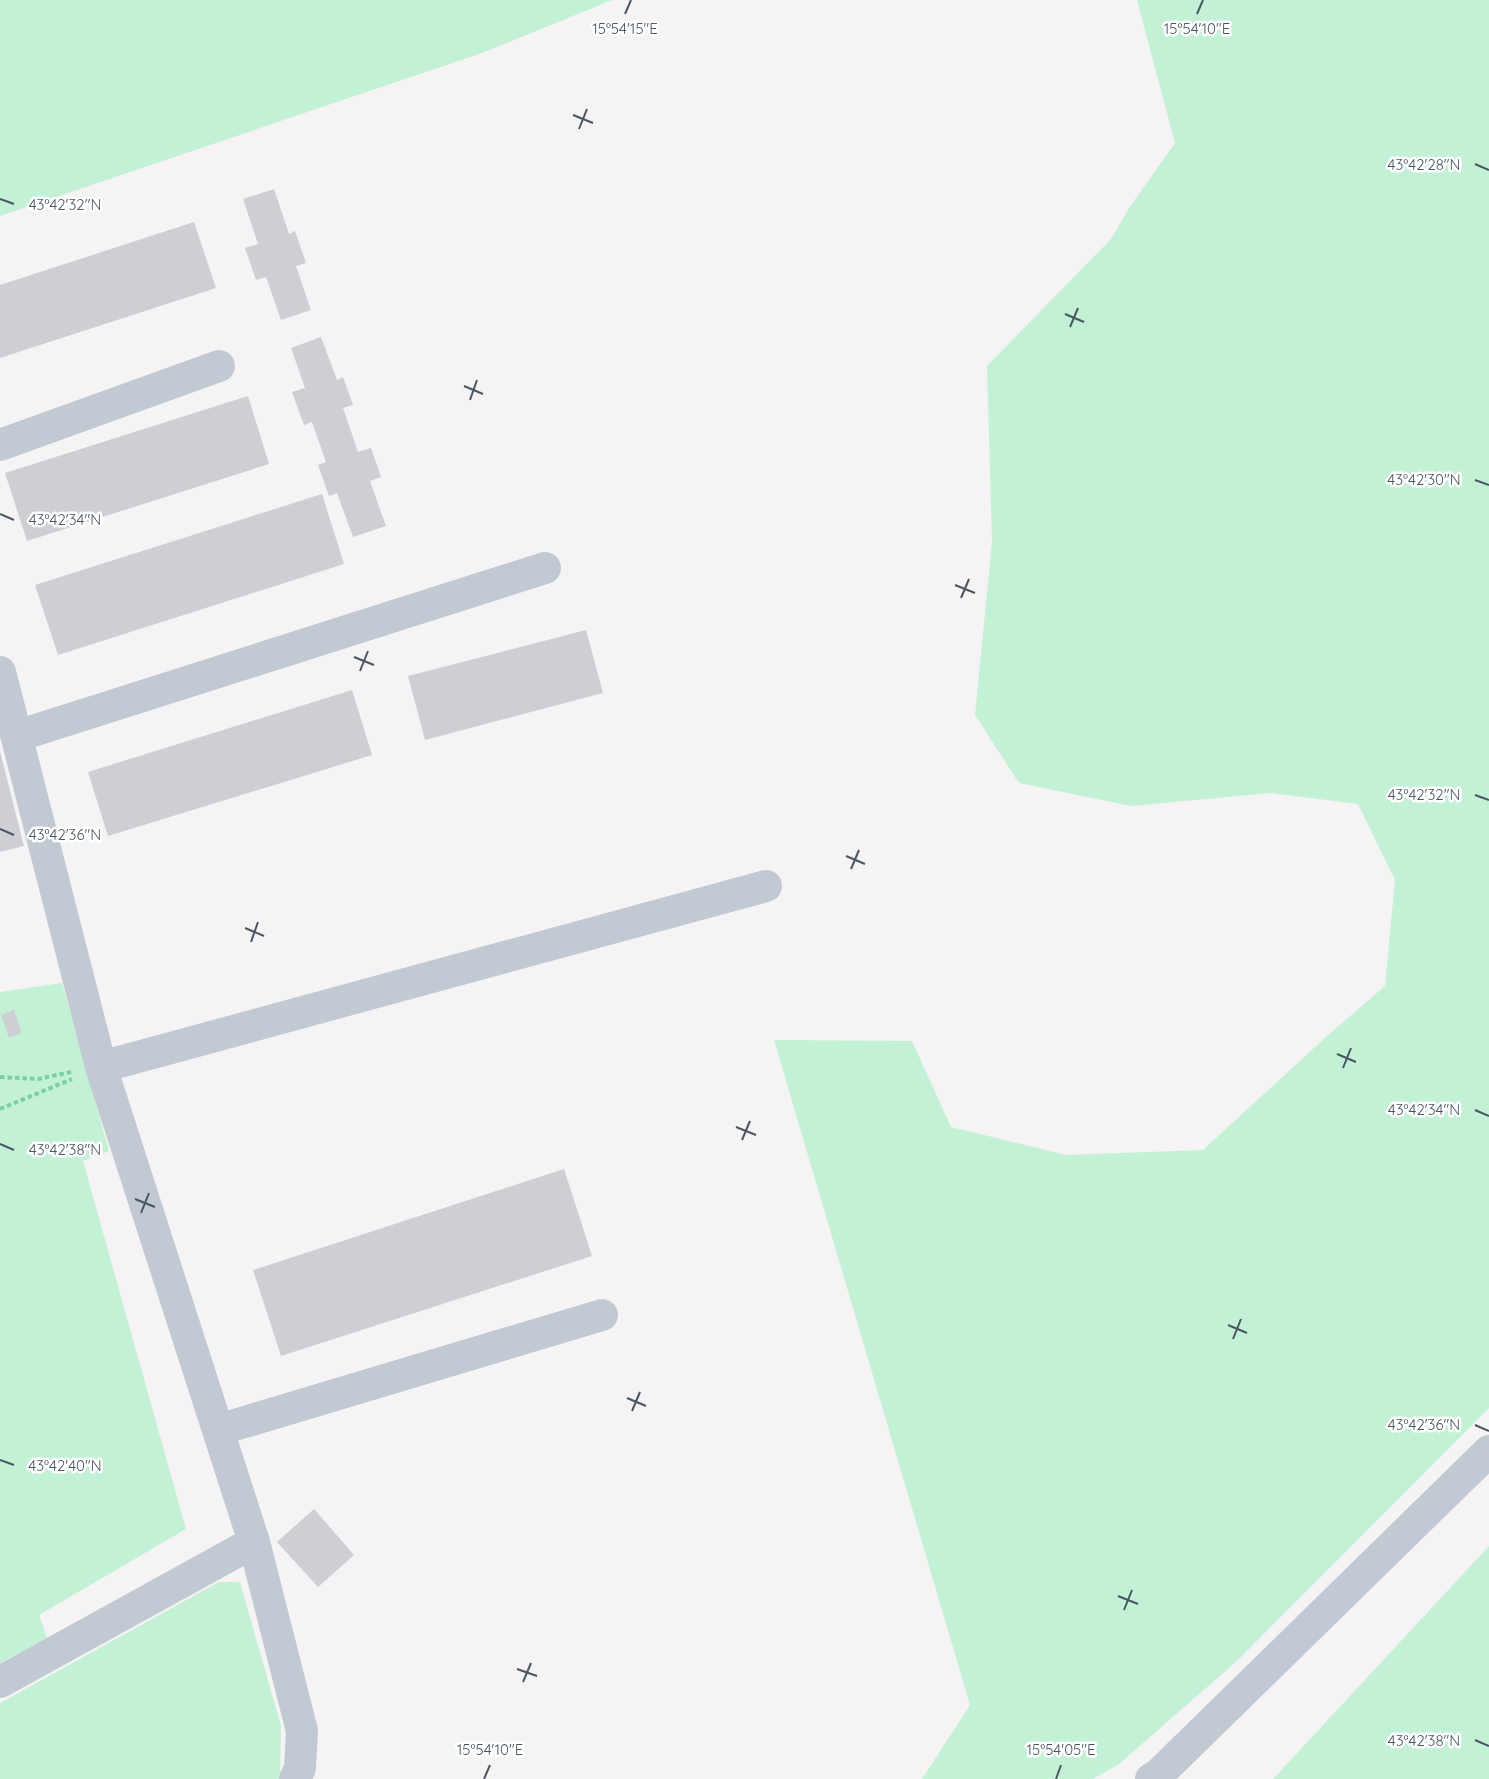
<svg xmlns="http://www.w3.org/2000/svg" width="1489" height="1779" font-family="Quicksand,sans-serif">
<rect width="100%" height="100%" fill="#f5f3f3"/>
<path fill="#c3f1d5" d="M0,0H612L482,53L0,216Z
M1137,0H1489V1408L1238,1660L1119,1764L1093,1779H922L970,1705L774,1040L912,1041L951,1127L1066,1155L1203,1150L1327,1036L1385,986L1395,880L1358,804L1271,793L1131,806L1019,783L975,715L992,542L987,366L1111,239L1129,208L1175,143Z
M62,983L109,1151L83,1161L186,1529L39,1615L47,1638L0,1663V992Z
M1489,1546V1779H1273Z
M219,1582H240L281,1726L280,1779H0V1703Z"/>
<path fill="#cdcfd5" d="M274,189L289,234L295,231L306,263L296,266L311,310L281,320L266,277L256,280L245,248L258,244L243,199Z
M194,222L216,288L0,358V285Z
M321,337L337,380L343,377L353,405L343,408L358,452L371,448L381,477L370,481L386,526L353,537L337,493L329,496L318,465L326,462L312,422L304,425L292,392L305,388L291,348Z
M248,396L269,464L27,541L5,473Z
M322,494L344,564L58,655L35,585Z
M586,630L603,693L425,740L408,676Z
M352,690L372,755L108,836L88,772Z
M0,751L24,846L0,852Z
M14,1010L22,1033L9,1038L1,1015Z
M564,1169L592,1256L281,1356L253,1270Z
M314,1509L354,1555L318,1587L277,1542Z"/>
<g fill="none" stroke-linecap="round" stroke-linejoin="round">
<path stroke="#7ad0a6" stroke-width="4" stroke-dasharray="4.5 3" stroke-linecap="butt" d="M0,1077L38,1079L71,1072
M0,1109L72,1079"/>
<path stroke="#c1cad2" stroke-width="32" d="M0,445L219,366
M0,672L101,1067L254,1542L302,1731L300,1768L295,1779
M17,736L545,568
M101,1067L766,886
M218,1430L602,1315
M0,1682L254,1542
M1151,1779L1159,1774L1489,1451"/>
</g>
<path fill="none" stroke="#4a5661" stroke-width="2" d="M625,14L631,0M1197,14L1203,0M573,115L593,123M579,129L587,109M1475,164L1489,170M0,199L14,204M1065,314L1084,322M1070,327L1078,308M464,386L483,394M470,400L477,380M1475,480L1489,485M0,514L14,520M955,585L975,593M961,598L969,579M354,657L374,665M360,671L368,651M1475,795L1489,800M0,829L14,835M846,856L865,864M851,869L859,850M245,928L264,936M251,942L258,922M1337,1054L1356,1062M1343,1068L1351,1048M1475,1110L1489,1116M736,1127L756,1135M742,1140L750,1121M0,1144L14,1150M135,1199L155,1207M141,1213L149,1193M1228,1325L1247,1333M1233,1339L1241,1319M627,1398L646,1406M632,1411L640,1392M1475,1425L1489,1431M0,1460L14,1465M1118,1596L1138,1604M1124,1610L1132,1590M517,1669L537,1676M523,1682L531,1663M1475,1740L1489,1746M484,1779L490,1765M1056,1779L1061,1765"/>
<g font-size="15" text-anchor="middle" fill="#4a5661" stroke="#fff" stroke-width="5" stroke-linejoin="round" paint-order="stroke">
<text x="625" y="34">15°54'15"E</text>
<text x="1197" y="34">15°54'10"E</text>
<text x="1424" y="170">43°42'28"N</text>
<text x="65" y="210">43°42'32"N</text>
<text x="1424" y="485">43°42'30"N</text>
<text x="65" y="525">43°42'34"N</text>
<text x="1424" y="800">43°42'32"N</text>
<text x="65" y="840">43°42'36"N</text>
<text x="1424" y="1115">43°42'34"N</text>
<text x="65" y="1155">43°42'38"N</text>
<text x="1424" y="1430">43°42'36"N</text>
<text x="65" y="1471">43°42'40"N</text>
<text x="1424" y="1746">43°42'38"N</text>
<text x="490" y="1755">15°54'10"E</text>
<text x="1061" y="1755">15°54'05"E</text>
</g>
</svg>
